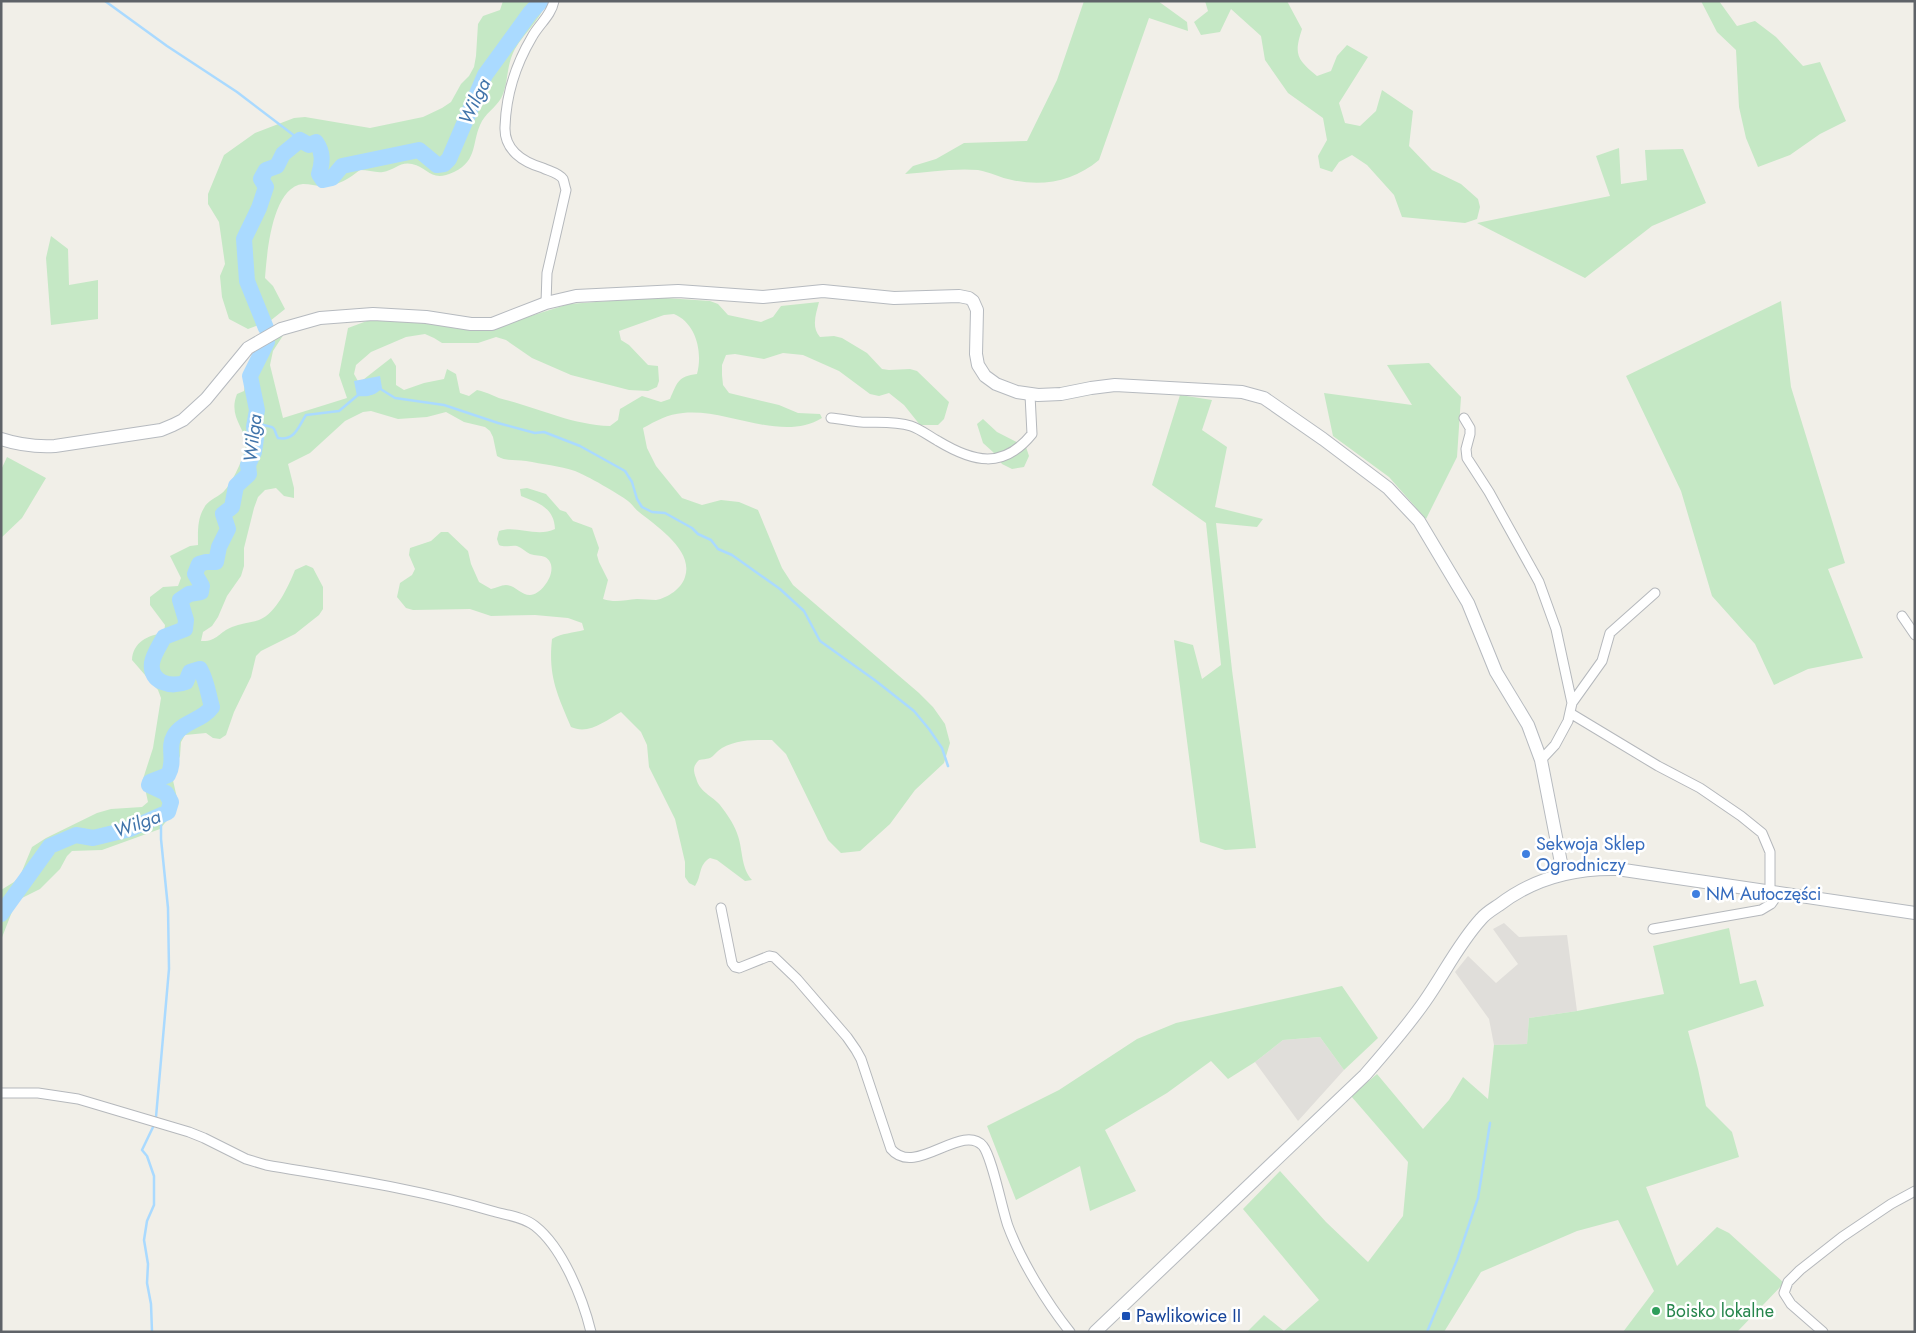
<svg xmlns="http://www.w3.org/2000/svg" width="1916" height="1333" font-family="Jost,sans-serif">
<rect width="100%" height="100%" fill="#f1efe8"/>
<path fill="#e0deda" d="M1504,923L1519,937L1567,935L1577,1011L1529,1018L1527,1044L1494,1045L1489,1019L1455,972L1468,956L1496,983L1518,964L1493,929Z
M1320,1037L1344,1070L1298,1121L1255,1062L1283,1040Z"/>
<path fill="#c5e8c5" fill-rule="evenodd" d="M503,1H546C541,21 522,34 513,53C507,66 508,81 503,94C499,105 488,111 482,121C471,141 479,160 454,172C431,183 429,168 412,164C401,161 394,170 383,172C376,173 368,170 360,170C350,178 336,187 322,186C316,186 310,184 303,184C272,187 267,253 265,278L273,286L285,309L270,321L248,329L229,319L222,297L220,276L225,264L219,222L208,204V194L224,155L255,133L294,118L305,117L370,128L423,117L442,108L451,102L461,84L469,76L474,67L476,56L478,24L483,16L500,10Z
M1084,1H1158L1187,22L1188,31L1149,18L1099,160C1074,181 1043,187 1012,180C1001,178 990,172 978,170C954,168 929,172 905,174L913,166L936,159L964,143L1027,141L1057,80Z
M1205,1H1287L1302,29C1294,54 1296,59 1317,76L1331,71L1337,56L1347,45L1368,57L1339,103L1345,123L1360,126L1376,111L1382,90L1413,111L1409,146L1432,170L1461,184L1478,199L1480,207L1477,219L1465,223L1402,217L1394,195L1367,165L1352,155L1339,162L1332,172L1320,168L1318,156L1327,140L1323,118L1288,93L1265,60L1261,36L1231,9L1220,32L1201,35L1194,22L1208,11Z
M1701,1H1719L1737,26L1755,21L1776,37L1803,66L1820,62L1846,121L1820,134L1790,155L1758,167L1746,138L1739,107L1736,50L1717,32Z
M1619,148L1621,184L1647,180L1645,150L1683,149L1706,203L1652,226L1585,278L1477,223L1610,196L1596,156Z
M51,236L68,249L69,285L98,280V319L51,325L46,258Z
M636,296L710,301L718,304L728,315L761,322L773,317L781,306L819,302C816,314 811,327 820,337L834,336L842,338L867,353L882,369L889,370L910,369L917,371L949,402L944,419L938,425H920L904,405L889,393L879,396L870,394L839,371L803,355L783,353L764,359L735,354L726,355L722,365V375L723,385L729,393L779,405L798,413L820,414L822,418C782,443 727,408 683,413C668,414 656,421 643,428L647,448L656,466L682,498L702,505L721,500L739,502L758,510L782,568L793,585L919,693L933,707L945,724L950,743L944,763L915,790L890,824L860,851L841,853L828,840L786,754L772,740C755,740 738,739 722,748C710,756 717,758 699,760C693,766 693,770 696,778C700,794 715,796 723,809C729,817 735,826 738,836C743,851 741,868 752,880L745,881L717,860L710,858C698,865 702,876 695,886L689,883L685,877V862L675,819L649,767L647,745L641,732L621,712C605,721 589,735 571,727C557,694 548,676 552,639C561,633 574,633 584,630L582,623L568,618L535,615L491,616L470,609L413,610L406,608L397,597L400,583L412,575L415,569L409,555L410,548L431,541L441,532H448L468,551L471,564L479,582L491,589C496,588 501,585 506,585C515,585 521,595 530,595C544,594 561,566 545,557C541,555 535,556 530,554C526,552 522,548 517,546C510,545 506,548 499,545L497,539L499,531C517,525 537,538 555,529C554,507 538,503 521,496L520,489L527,488L546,494L560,510L566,512L573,521L592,528L599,548L597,555L599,562L608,580L603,599C615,603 625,600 637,599C644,599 650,600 656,600C668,598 682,588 685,577C694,550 656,526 639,512C635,509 632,504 628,501C619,494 586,475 575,471C560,466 542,464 526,461C515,459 507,462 497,456L493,437L490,431L485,427L464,422L446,412L427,417L398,419L371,411L363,412L345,421L310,453L288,464L294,488V498L284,496L276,488L265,490L258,497L254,508L244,548V566L241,576L227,596L218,617L212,626L203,632L201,641C217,642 219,632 232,627C241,623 250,623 259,620C276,614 289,585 295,570L306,565L313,568L323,587V609L319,615L295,634L261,651L256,656L251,677L234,712L226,735L220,739L213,738L206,733L185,735L181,742L180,756L172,776L177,798L176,805L169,818L160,829L102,850L72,851L67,856L60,869L40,889L20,899L15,904L1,940V890L14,882L20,876L32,847L46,838L97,813L111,809L142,807L148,802L143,779L153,748L161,698L158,690L132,660C133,642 148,635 164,633L165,625L150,605V597L163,587L178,586L181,578L170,556L190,546L198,545C198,533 197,519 204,508C207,501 216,498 222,493C230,487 243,460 245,449C249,429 227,419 237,394L244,391C245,385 244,381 245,375C248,355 268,343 284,334L273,351L270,365L283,418L347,398L339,375L348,328L375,318L425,320L453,328L473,330L492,328L569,304L609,301ZM674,314C696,323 703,352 697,374C678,376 677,383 670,399L661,402L642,396L620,409L618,420L610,426C573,425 541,409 506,400C496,398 488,392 477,390L469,396L460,393L456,374L447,369L444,379L424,383L404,390L396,385V366L391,358L359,383L354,374L356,365L371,352L406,337L425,334L434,338L442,343H478L496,337L506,340L532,358L571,375L629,390L648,391L657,387L659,381L658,366L648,365L629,345L621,340L619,331L664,315Z
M1781,301L1791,387L1845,563L1828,569L1863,658L1808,669L1774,685L1755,644L1712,596L1681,491L1626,376Z
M1429,363L1461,397L1457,457L1426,519L1389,477L1333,436L1324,393L1412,405L1387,365Z
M1180,395L1212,400L1202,430L1227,447L1215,507L1263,519L1257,527L1216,523L1232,670L1256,848L1225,850L1200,842L1174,640L1193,645L1202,679L1221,665L1206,523L1152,485Z
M983,419L997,432L1026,447L1029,456L1024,467L1012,469L1002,464L993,452L983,443L977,424Z
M7,457L46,478L22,518L1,538V470Z
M1729,928L1740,984L1756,980L1764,1006L1688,1031L1698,1069L1706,1106L1732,1132L1739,1157L1646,1187L1677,1266L1717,1227L1729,1233L1784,1283L1738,1331L1739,1332H1623L1654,1291L1618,1220L1577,1231L1481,1272L1444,1332H1247L1264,1315L1284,1331L1319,1300L1243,1209L1280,1171L1326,1222L1368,1262L1403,1216L1408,1162L1351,1096L1377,1074L1423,1129L1449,1100L1463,1077L1488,1099L1494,1045L1527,1044L1529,1018L1577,1011L1664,994L1653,946Z
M1342,986L1378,1038L1344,1070L1320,1037L1283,1040L1255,1062L1228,1079L1211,1061L1167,1093L1105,1130L1136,1191L1090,1211L1080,1166L1016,1200L987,1126L1059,1090L1137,1039L1176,1023Z"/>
<path fill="#aadaff" d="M380,376L382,388C375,396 367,397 357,396L354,381Z"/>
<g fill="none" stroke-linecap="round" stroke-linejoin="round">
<path stroke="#aadaff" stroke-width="2.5" d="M105,1L167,46L237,92L300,140
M379,388L395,398L444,405L498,423L535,433L544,432L580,446L625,471L632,482L637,499L642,507L652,512L665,513L692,528L698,534L711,540L718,549L732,555L780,589L804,611L820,641L876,681L914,711L929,729L942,748L948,766
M257,416L263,425C279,428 272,428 278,438C295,441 298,427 306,415L339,411L358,395
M156,1117L169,969L168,908L161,839V816
M152,1332L151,1304L147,1283L148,1264L144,1240L147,1221L154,1205V1176L147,1156L142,1150L154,1125
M1427,1332L1457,1260L1478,1198L1490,1123"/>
<path stroke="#aadaff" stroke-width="16" d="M266,328L247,281L244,239L259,208L266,187L261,179L266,170L277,166L283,154L300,140L309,145L316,142C323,152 323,161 319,174L323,180L332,178L342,166L419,150L437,165L444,164L449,159L485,75L530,13L541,1
M1,914L50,846L76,835L93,838L130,829L168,812L171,802L166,793L149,785L150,782L168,775C176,761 167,748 174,736C183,721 202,721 212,707C208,694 207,681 200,669L190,672L186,682C172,688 149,683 152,663C153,655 160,645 164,637L185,629L186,620L180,600L189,594L201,592L202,586L195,574L199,564L206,562H216L219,547L228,529L223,514L232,507L236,486L249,474L248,465L254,452L256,438L254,427L257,410L250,376L267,342"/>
<g stroke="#b5b8bc" stroke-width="11">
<path id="street" d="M546,303L547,273L566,190C565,187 564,182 563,179C559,173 549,171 543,168C523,162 504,150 505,127C506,95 516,64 532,37C539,24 551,16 554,1
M831,418C841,419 851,421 861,422C877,423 895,421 911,426C920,429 929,436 938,441C973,462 1003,470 1032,434L1030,395
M1464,418L1470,428V434L1466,449L1467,458L1489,492L1539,582L1556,629L1572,703L1568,721L1555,745L1541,760
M1902,616L1915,635
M1572,703L1602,661L1610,633L1655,593
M1570,713L1658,766L1700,788L1741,816L1762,833L1770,852V892
M721,908L732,963L735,967L739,968L769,956L774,957L797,979L847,1037L856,1050L861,1059L891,1149C915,1178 962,1122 983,1146C992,1157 1002,1209 1008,1226C1021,1261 1047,1303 1070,1332
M1653,929L1761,910L1771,904L1779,893
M1,1093H38L78,1099L189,1132L204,1138L246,1159L266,1165C342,1178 419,1189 492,1211C506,1215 524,1217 535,1226C563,1248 583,1299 591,1332
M1823,1332L1791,1304L1784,1293L1788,1282L1800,1270L1842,1237L1891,1204L1915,1191"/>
</g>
<g stroke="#b6babf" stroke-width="14">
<path id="secondary" d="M1,439C19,445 36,447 55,446L161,430L173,425L183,420L206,399L248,348L281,329L320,318L373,314L426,317L471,324H492L546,303L576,296L678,291L763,297L823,291L894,298L959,296L969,298L973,301L977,310L976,354L978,365L985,376L996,384L1017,392L1038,395L1061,394L1091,388L1115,385L1242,392L1264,398L1323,439L1388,488L1419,521L1468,603L1496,672L1528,725L1541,760L1563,873
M1095,1332L1365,1075C1386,1051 1407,1027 1425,1001C1444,974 1459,943 1481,919C1486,913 1493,909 1499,905C1534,878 1573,868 1617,869L1915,913"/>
</g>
<use href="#street" stroke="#fff" stroke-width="9"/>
<use href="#secondary" stroke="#fff" stroke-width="12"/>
</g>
<g fill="#3f7fe0" stroke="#fff" stroke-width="2">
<circle cx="1526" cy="854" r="5"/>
<circle cx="1696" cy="894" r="5"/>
</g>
<circle fill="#2e9e5b" stroke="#fff" stroke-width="2" cx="1656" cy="1311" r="5"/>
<rect fill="#1a4fb4" stroke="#fff" stroke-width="2" x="1121" y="1311" width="10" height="10" rx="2.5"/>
<g text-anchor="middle" stroke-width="5" stroke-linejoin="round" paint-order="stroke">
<g font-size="18" fill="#366cbe" stroke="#fff" text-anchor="start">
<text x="1536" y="850">Sekwoja Sklep<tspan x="1536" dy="21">Ogrodniczy</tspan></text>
<text x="1706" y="900">NM Autoczęści</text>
</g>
<g font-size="18" fill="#27864d" stroke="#fff" text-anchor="start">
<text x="1666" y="1317">Boisko lokalne</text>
</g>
<g font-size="18" fill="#164399" stroke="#fff" text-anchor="start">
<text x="1136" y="1322">Pawlikowice II</text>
</g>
<g font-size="19" font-style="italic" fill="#4174aa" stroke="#fff">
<text transform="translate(474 101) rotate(-64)" y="7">Wilga</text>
<text transform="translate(252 438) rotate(-84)" y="7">Wilga</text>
<text transform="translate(137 823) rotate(-20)" y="7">Wilga</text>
</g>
</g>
<rect width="1916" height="1333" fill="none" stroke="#5f6368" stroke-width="5"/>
</svg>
